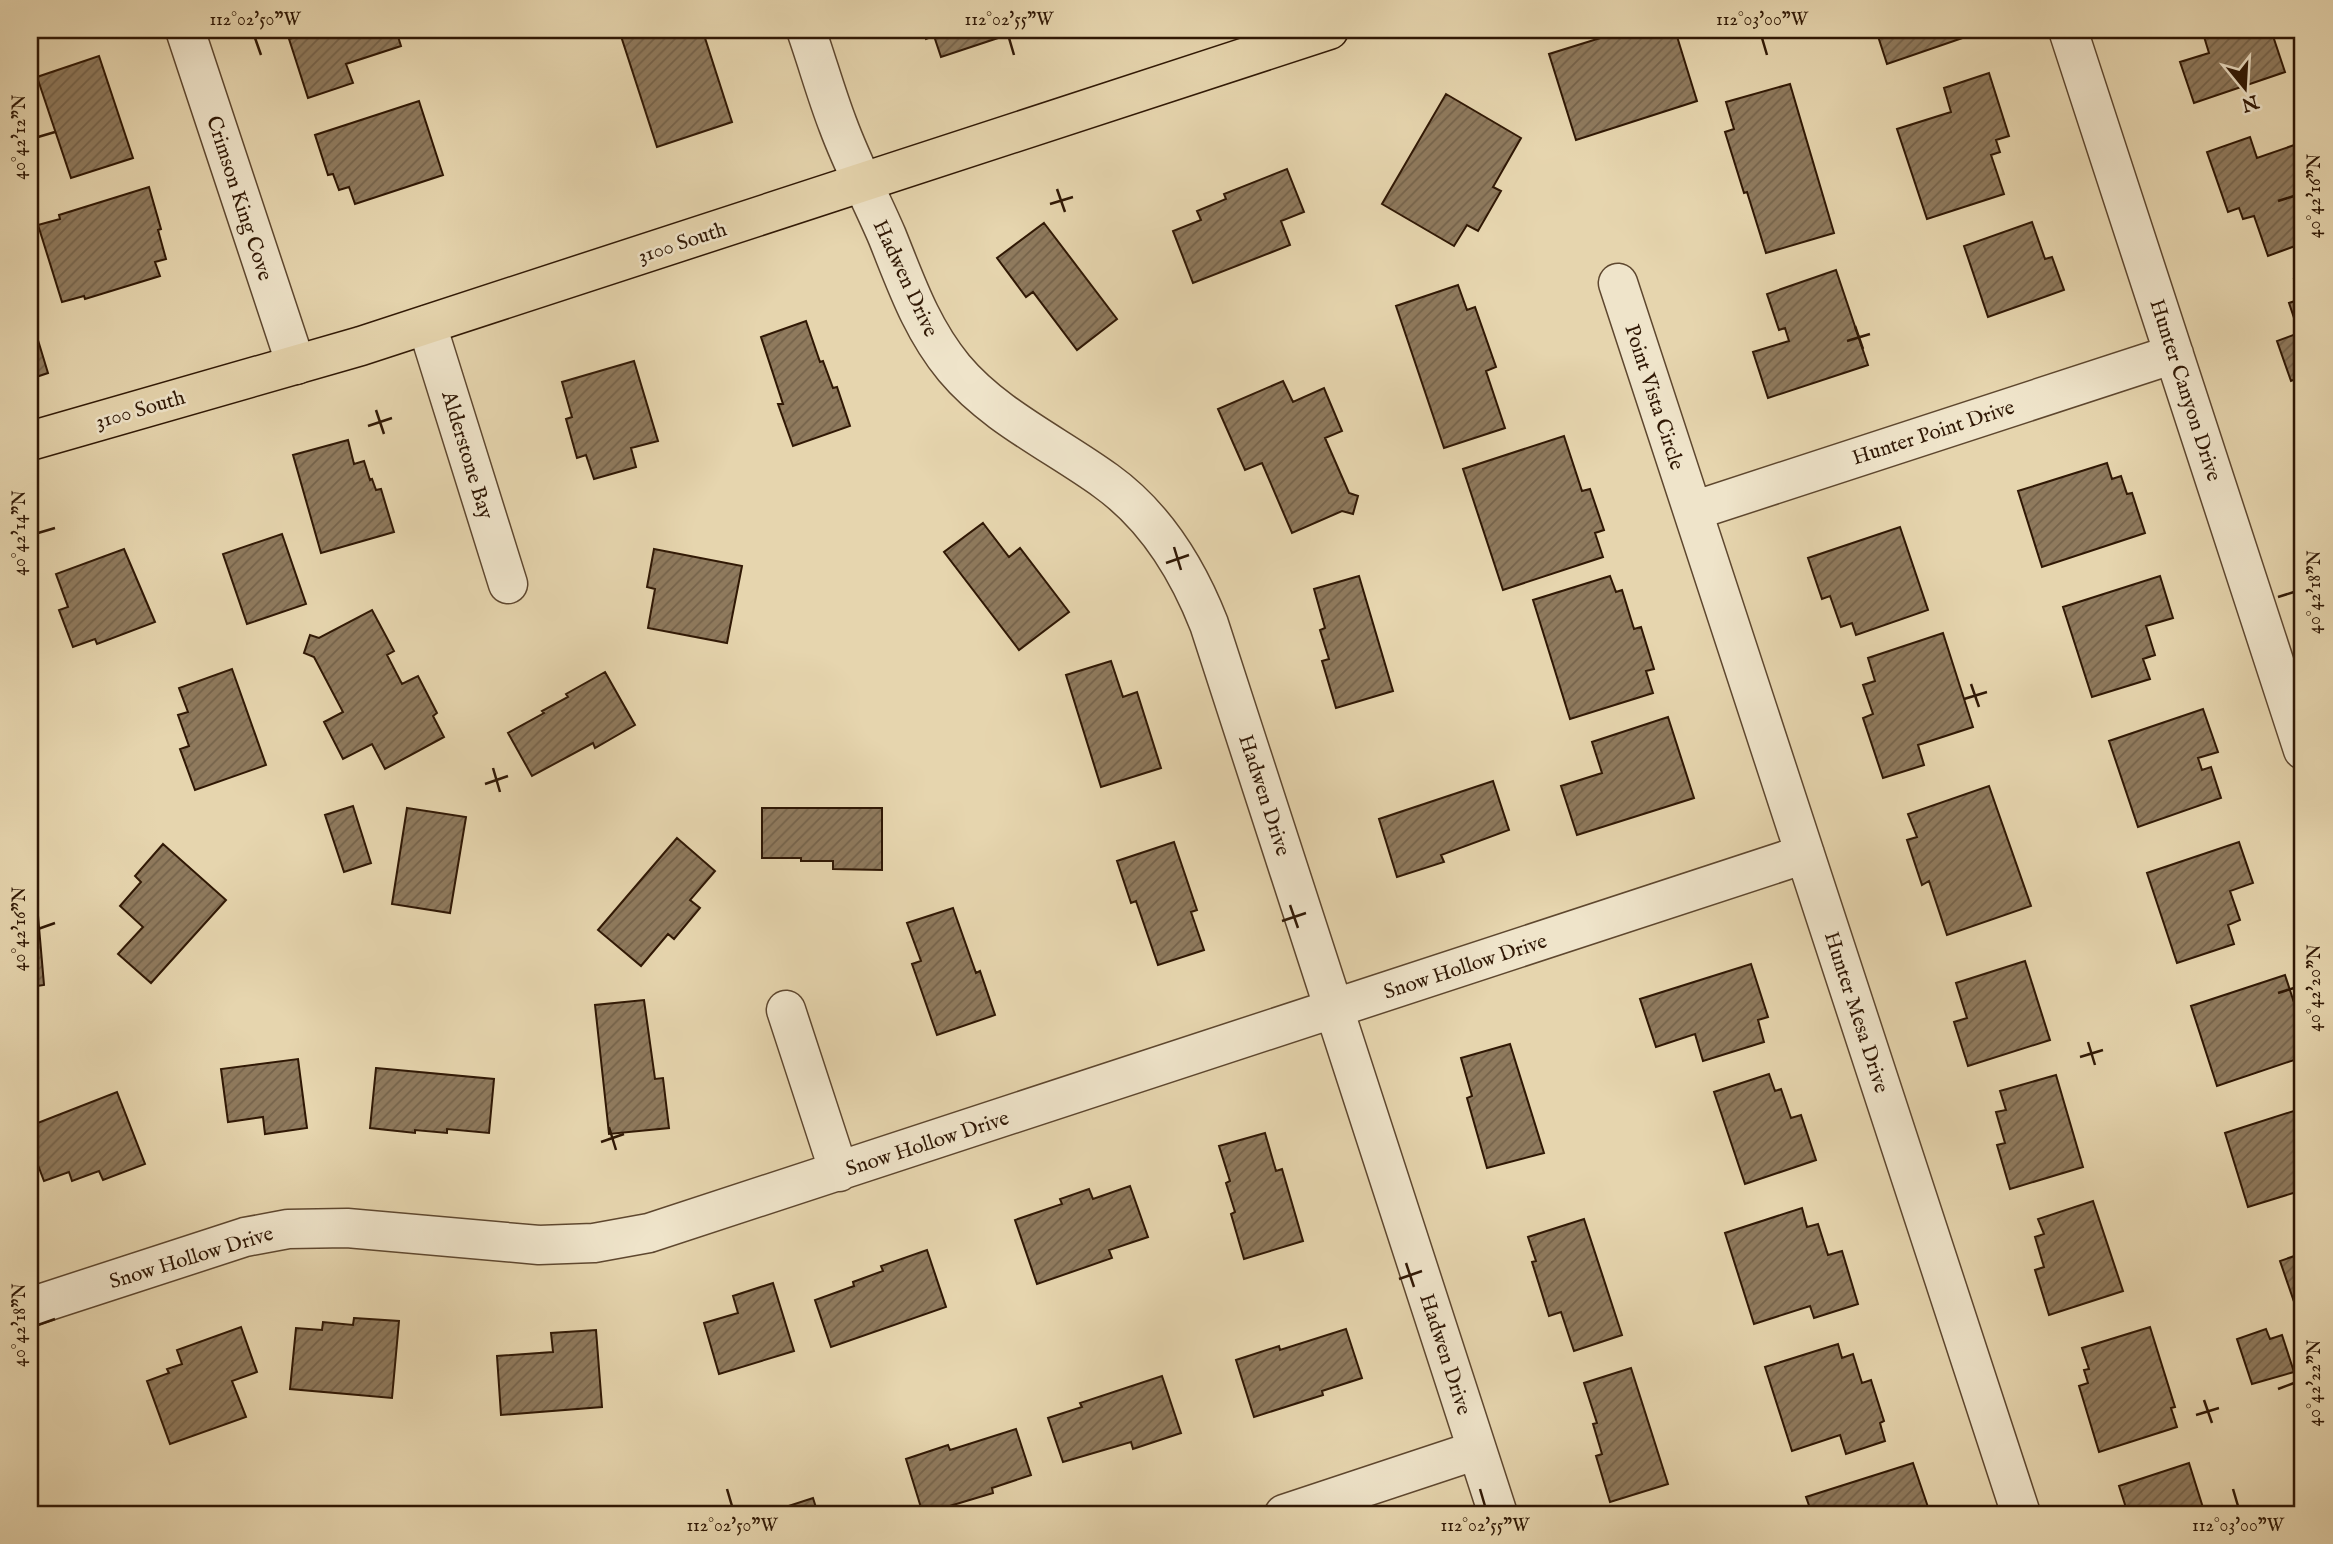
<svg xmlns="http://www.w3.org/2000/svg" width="2333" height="1544" font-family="'IM FELL English',serif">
<defs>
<pattern id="building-hatch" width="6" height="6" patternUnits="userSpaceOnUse" patternTransform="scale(1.75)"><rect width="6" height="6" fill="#8f7a5d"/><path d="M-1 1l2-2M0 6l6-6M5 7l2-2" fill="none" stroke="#75634b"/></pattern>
</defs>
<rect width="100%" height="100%" fill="#e6d5ae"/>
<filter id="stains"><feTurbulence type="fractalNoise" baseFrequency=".00286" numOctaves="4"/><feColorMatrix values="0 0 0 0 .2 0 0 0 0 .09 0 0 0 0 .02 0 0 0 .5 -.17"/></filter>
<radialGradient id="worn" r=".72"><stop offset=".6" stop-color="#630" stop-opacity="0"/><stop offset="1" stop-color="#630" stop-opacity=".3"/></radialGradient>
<path fill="url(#building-hatch)" stroke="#301805" stroke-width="2" d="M300,30H396L401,46L346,64L353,83L308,98L289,39L302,35Z
M619,30H697L699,36L704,35L732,122L657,147Z
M923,30H1002L1004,36L941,57L934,36L926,39Z
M1626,30H1675L1697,101L1576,140L1549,54Z
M1876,30H1980V32L1887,64Z
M2202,30H2271L2285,72L2194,103L2180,62L2209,53Z
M99,56L133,158L71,178L37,77Z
M1989,73L2009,136L1996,140L2000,152L1991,155L2004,194L1927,219L1897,129L1951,112L1944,88Z
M1790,84L1834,233L1766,253L1747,192L1744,193L1725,132L1734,129L1726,102Z
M1446,94L1521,138L1493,187L1501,191L1478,231L1467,225L1454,246L1382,204Z
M419,101L443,175L355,204L349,187L339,190L333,174L328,175L315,135Z
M2250,137L2257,158L2303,142V243L2268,256L2254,216L2243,219L2239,208L2228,212L2207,152Z
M1287,169L1304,212L1281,221L1290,245L1193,283L1173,231L1201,220L1197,211L1226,199L1224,194Z
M149,187L161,229L158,230L166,259L155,262L160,276L85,299L84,296L62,302L38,225L60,219L59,215Z
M2032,222L2045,259L2052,257L2064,290L1988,317L1964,246Z
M1044,223L1117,319L1077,350L1033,292L1026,297L997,258Z
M1836,270L1868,365L1768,398L1753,352L1789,341L1785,328L1779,330L1767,294Z
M2303,276V376L2291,381L2277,341L2299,333L2289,303L2301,299L2294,279Z
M1458,285L1467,310L1475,307L1496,367L1486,371L1505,428L1444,448L1396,306Z
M806,321L820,362L823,361L833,388L837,387L850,426L793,446L778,404H783L761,337Z
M34,327L48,373L30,379V328Z
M634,361L658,441L631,448L636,467L594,479L586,455L577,458L566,419L572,417L562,382Z
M1283,381L1293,402L1324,388L1342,431L1325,438L1349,493L1358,496L1353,514L1342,511L1292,533L1262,463L1245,470L1218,409Z
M1564,436L1582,491L1590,489L1604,530L1595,533L1603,557L1503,590L1463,469Z
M348,440L354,464L364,461L370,480L372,479L376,490L381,489L394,532L321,553L293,455Z
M2107,463L2112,479L2121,476L2127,494L2132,493L2145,533L2042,567L2018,491Z
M983,523L1009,557L1020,548L1069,612L1019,650L944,552Z
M1900,527L1928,610L1856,635L1852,623L1841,627L1830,596L1822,599L1808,558Z
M282,534L306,604L247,624L223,554Z
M124,549L155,622L97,644L95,639L73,647L59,610L68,607L56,574Z
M654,549L742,566L727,643L648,628L655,589L647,587Z
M1359,576L1393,691L1336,708L1322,661L1329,659L1320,630L1325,628L1314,589Z
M1610,576L1616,592L1622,590L1634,629L1641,627L1654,669L1646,671L1653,693L1570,719L1533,600Z
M2160,576L2173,618L2146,626L2155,655L2143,659L2150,679L2092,697L2063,607Z
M372,610L394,651L387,655L402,684L418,676L437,713L433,716L444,737L385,769L372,744L343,759L324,722L343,712L314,657L304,653L310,635L319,638Z
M1943,633L1973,727L1918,745L1924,765L1883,778L1863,718L1873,714L1863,685L1875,681L1868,658Z
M1111,661L1123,697L1137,692L1161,768L1101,787L1066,675Z
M232,669L266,765L195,790L180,749L189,746L178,715L188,712L179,688Z
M605,672L635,725L595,748L593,743L532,776L508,733L544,713L542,711L568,697L566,694Z
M2203,709L2218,752L2198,758L2202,770L2211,767L2221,798L2138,827L2109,741Z
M1668,717L1694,798L1577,835L1561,786L1602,773L1592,742Z
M1493,781L1509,830L1441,855L1444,862L1397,877L1379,819Z
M1989,786L2031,906L1947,935L1929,881L1922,885L1907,840L1917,837L1908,814Z
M353,806L371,863L344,872L325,815Z
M407,808L466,817L450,913L392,904Z
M762,808H882V870L833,869V861H801V858H762Z
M677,838L715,871L690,900L700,908L674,939L668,934L641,966L598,930Z
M1174,842L1197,910L1191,912L1204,950L1158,965L1136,901L1131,903L1117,861Z
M2239,842L2253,883L2230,891L2240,920L2228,925L2234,944L2177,963L2147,873Z
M163,844L226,900L151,983L118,954L143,927L120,906L141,882L135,876Z
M37,904L44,985L30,987V905Z
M953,908L976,973L980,971L995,1015L937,1035L912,964L921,961L907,923Z
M2025,961L2050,1040L1968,1066L1954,1022L1967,1018L1956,983Z
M1751,964L1768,1017L1758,1020L1764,1042L1703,1061L1695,1034L1656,1047L1640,999Z
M2285,975L2303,1030V1057L2217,1086L2191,1006Z
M644,1000L655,1079L663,1078L669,1128L609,1134L595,1005Z
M1510,1044L1544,1153L1487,1168L1467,1098L1472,1096L1461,1058Z
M298,1059L307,1128L265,1134L263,1117L228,1122L221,1069Z
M376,1068L494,1079L489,1133L447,1129V1133L415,1130V1133L370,1128Z
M1769,1074L1775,1091L1781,1089L1791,1118L1801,1115L1816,1160L1745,1184L1714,1092Z
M2056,1075L2083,1167L2010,1189L1997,1145L2005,1143L1996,1112L2006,1110L2000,1091Z
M117,1092L145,1164L103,1180L99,1171L72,1181L69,1172L44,1181L30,1144V1126Z
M2303,1108V1190L2248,1207L2225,1133Z
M1265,1133L1276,1171L1282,1169L1303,1241L1244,1259L1231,1214L1235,1212L1226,1183L1230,1181L1219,1146Z
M1130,1186L1148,1237L1109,1250L1112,1258L1037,1284L1015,1220L1062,1204L1060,1199L1089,1189L1093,1199Z
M2093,1201L2123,1291L2049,1315L2035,1270L2044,1267L2035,1237L2044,1234L2038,1219Z
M1802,1208L1807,1227L1818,1224L1828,1255L1842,1251L1858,1304L1814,1318L1810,1306L1754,1324L1725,1233Z
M1584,1219L1622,1335L1574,1351L1561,1312L1549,1316L1532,1262L1536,1261L1528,1237Z
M927,1250L946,1307L831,1347L815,1300L854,1286L853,1282L883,1271L881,1266Z
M2303,1253V1328L2280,1261Z
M773,1283L794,1351L719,1374L704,1323L738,1313L733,1296Z
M354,1318L399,1321L392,1398L290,1389L296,1328L322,1330L323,1322L353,1325Z
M241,1327L257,1372L232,1381L246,1417L170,1444L147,1381L169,1373L167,1369L182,1364L177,1350Z
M2150,1327L2175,1407L2171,1408L2177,1427L2099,1452L2079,1386L2088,1383L2084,1370L2089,1369L2082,1348Z
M1346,1329L1362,1378L1322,1391L1323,1395L1254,1417L1236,1360L1279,1346L1280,1350Z
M2266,1329L2270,1339L2282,1335L2294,1372L2252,1384L2237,1339Z
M596,1330L602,1407L501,1415L497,1356L553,1352L551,1333Z
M1838,1344L1842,1358L1853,1354L1862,1383L1871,1380L1884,1421L1880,1423L1885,1441L1846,1454L1840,1435L1792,1451L1765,1367Z
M1631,1368L1668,1484L1610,1502L1596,1456L1602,1454L1593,1424L1597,1423L1584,1383Z
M1162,1376L1181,1433L1133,1449L1131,1442L1063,1462L1048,1418L1082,1407L1080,1403Z
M1016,1429L1031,1475L992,1488L993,1493L923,1514L906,1459L948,1445L950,1450Z
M1913,1463L1928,1507L1919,1510L1921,1514H1812L1806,1497Z
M2189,1463L2205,1514H2128L2119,1486Z
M813,1498L818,1514H764Z"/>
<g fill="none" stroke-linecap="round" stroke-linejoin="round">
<g stroke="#5e472f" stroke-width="41">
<path id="minor" d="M185,30L296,365
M806,30C817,61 826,94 838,125C852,163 871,199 887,236C906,283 921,328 954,368C994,416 1055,444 1106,481C1156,517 1187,568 1209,624L1498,1514
M2068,30L2303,750
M1618,283L2021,1514
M427,325L508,584
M1693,511L2174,354
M786,1010L839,1172
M30,1307L245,1237L288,1229L347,1228L539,1245L594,1243L649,1233L1805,854
M1284,1514L1477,1450"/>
</g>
<g stroke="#301805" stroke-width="41">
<path id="major" d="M30,441L361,346L1329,30"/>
</g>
<use href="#minor" stroke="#efe4ca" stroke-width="38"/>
<use href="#major" stroke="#e6d5ae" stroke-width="38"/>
</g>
<path fill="none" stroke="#301805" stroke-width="2.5" d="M255,38L261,55M1009,38L1014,55M1762,38L1767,55M38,137L55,132M1057,189L1065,212M2278,201L2294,196M1050,204L1073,197M1855,326L1863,349M1847,341L1870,334M376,410L384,434M368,426L392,418M38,533L55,528M1174,547L1181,570M1166,563L1189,555M2278,597L2294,592M1971,684L1979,707M1964,699L1987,692M493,768L500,792M485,784L508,776M1290,905L1298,928M1282,921L1306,913M38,929L55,923M2278,993L2294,988M2088,1042L2095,1065M2080,1057L2103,1050M609,1127L616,1150M601,1142L624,1134M1406,1263L1414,1287M1399,1279L1422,1271M38,1325L55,1319M2278,1389L2294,1383M2204,1400L2212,1423M2196,1415L2219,1408M727,1489L732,1506M1480,1489L1485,1506M2233,1489L2238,1506"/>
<g text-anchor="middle" stroke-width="5" stroke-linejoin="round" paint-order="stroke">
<g font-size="21" fill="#301805" stroke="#efe4ca">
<text transform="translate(240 198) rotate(72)" y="7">Crimson King Cove</text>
<text transform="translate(682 242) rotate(-18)" y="7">3100 South</text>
<text transform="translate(906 278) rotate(65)" y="7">Hadwen Drive</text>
<text transform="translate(2186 390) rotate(72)" y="7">Hunter Canyon Drive</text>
<text transform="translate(1655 397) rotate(72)" y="7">Point Vista Circle</text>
<text transform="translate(140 409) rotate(-16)" y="7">3100 South</text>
<text transform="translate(1933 432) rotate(-18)" y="7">Hunter Point Drive</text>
<text transform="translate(468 455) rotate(73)" y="7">Alderstone Bay</text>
<text transform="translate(1265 795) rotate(72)" y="7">Hadwen Drive</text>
<text transform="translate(1465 966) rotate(-18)" y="7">Snow Hollow Drive</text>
<text transform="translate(1857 1012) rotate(72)" y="7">Hunter Mesa Drive</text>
<text transform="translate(927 1143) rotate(-18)" y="7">Snow Hollow Drive</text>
<text transform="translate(191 1257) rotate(-17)" y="7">Snow Hollow Drive</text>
<text transform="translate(1446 1354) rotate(72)" y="7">Hadwen Drive</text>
</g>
</g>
<rect width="2333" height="1544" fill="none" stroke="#e6d5ae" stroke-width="77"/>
<g transform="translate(2245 88) rotate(162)" stroke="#efe4ca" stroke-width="5" paint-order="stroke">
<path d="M0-5L12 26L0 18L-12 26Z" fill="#301805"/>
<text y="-10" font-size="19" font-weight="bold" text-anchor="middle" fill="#301805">N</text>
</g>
<rect x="38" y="38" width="2256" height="1468" fill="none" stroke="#301805" stroke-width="2.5"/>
<g font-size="18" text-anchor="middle" fill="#301805">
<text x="255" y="25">112°02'50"W</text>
<text x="1009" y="25">112°02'55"W</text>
<text x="1762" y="25">112°03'00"W</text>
<text transform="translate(19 137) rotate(-90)" y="6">40°42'12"N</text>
<text transform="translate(2314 196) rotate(-90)" y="6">40°42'16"N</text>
<text transform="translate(19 533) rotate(-90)" y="6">40°42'14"N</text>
<text transform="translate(2314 592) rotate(-90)" y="6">40°42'18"N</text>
<text transform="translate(19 929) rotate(-90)" y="6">40°42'16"N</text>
<text transform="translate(2314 988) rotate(-90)" y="6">40°42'20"N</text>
<text transform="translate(19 1325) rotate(-90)" y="6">40°42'18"N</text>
<text transform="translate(2314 1383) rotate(-90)" y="6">40°42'22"N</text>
<text x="732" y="1531">112°02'50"W</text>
<text x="1485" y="1531">112°02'55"W</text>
<text x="2238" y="1531">112°03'00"W</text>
</g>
<rect width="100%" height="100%" filter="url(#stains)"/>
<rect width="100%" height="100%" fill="url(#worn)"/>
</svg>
